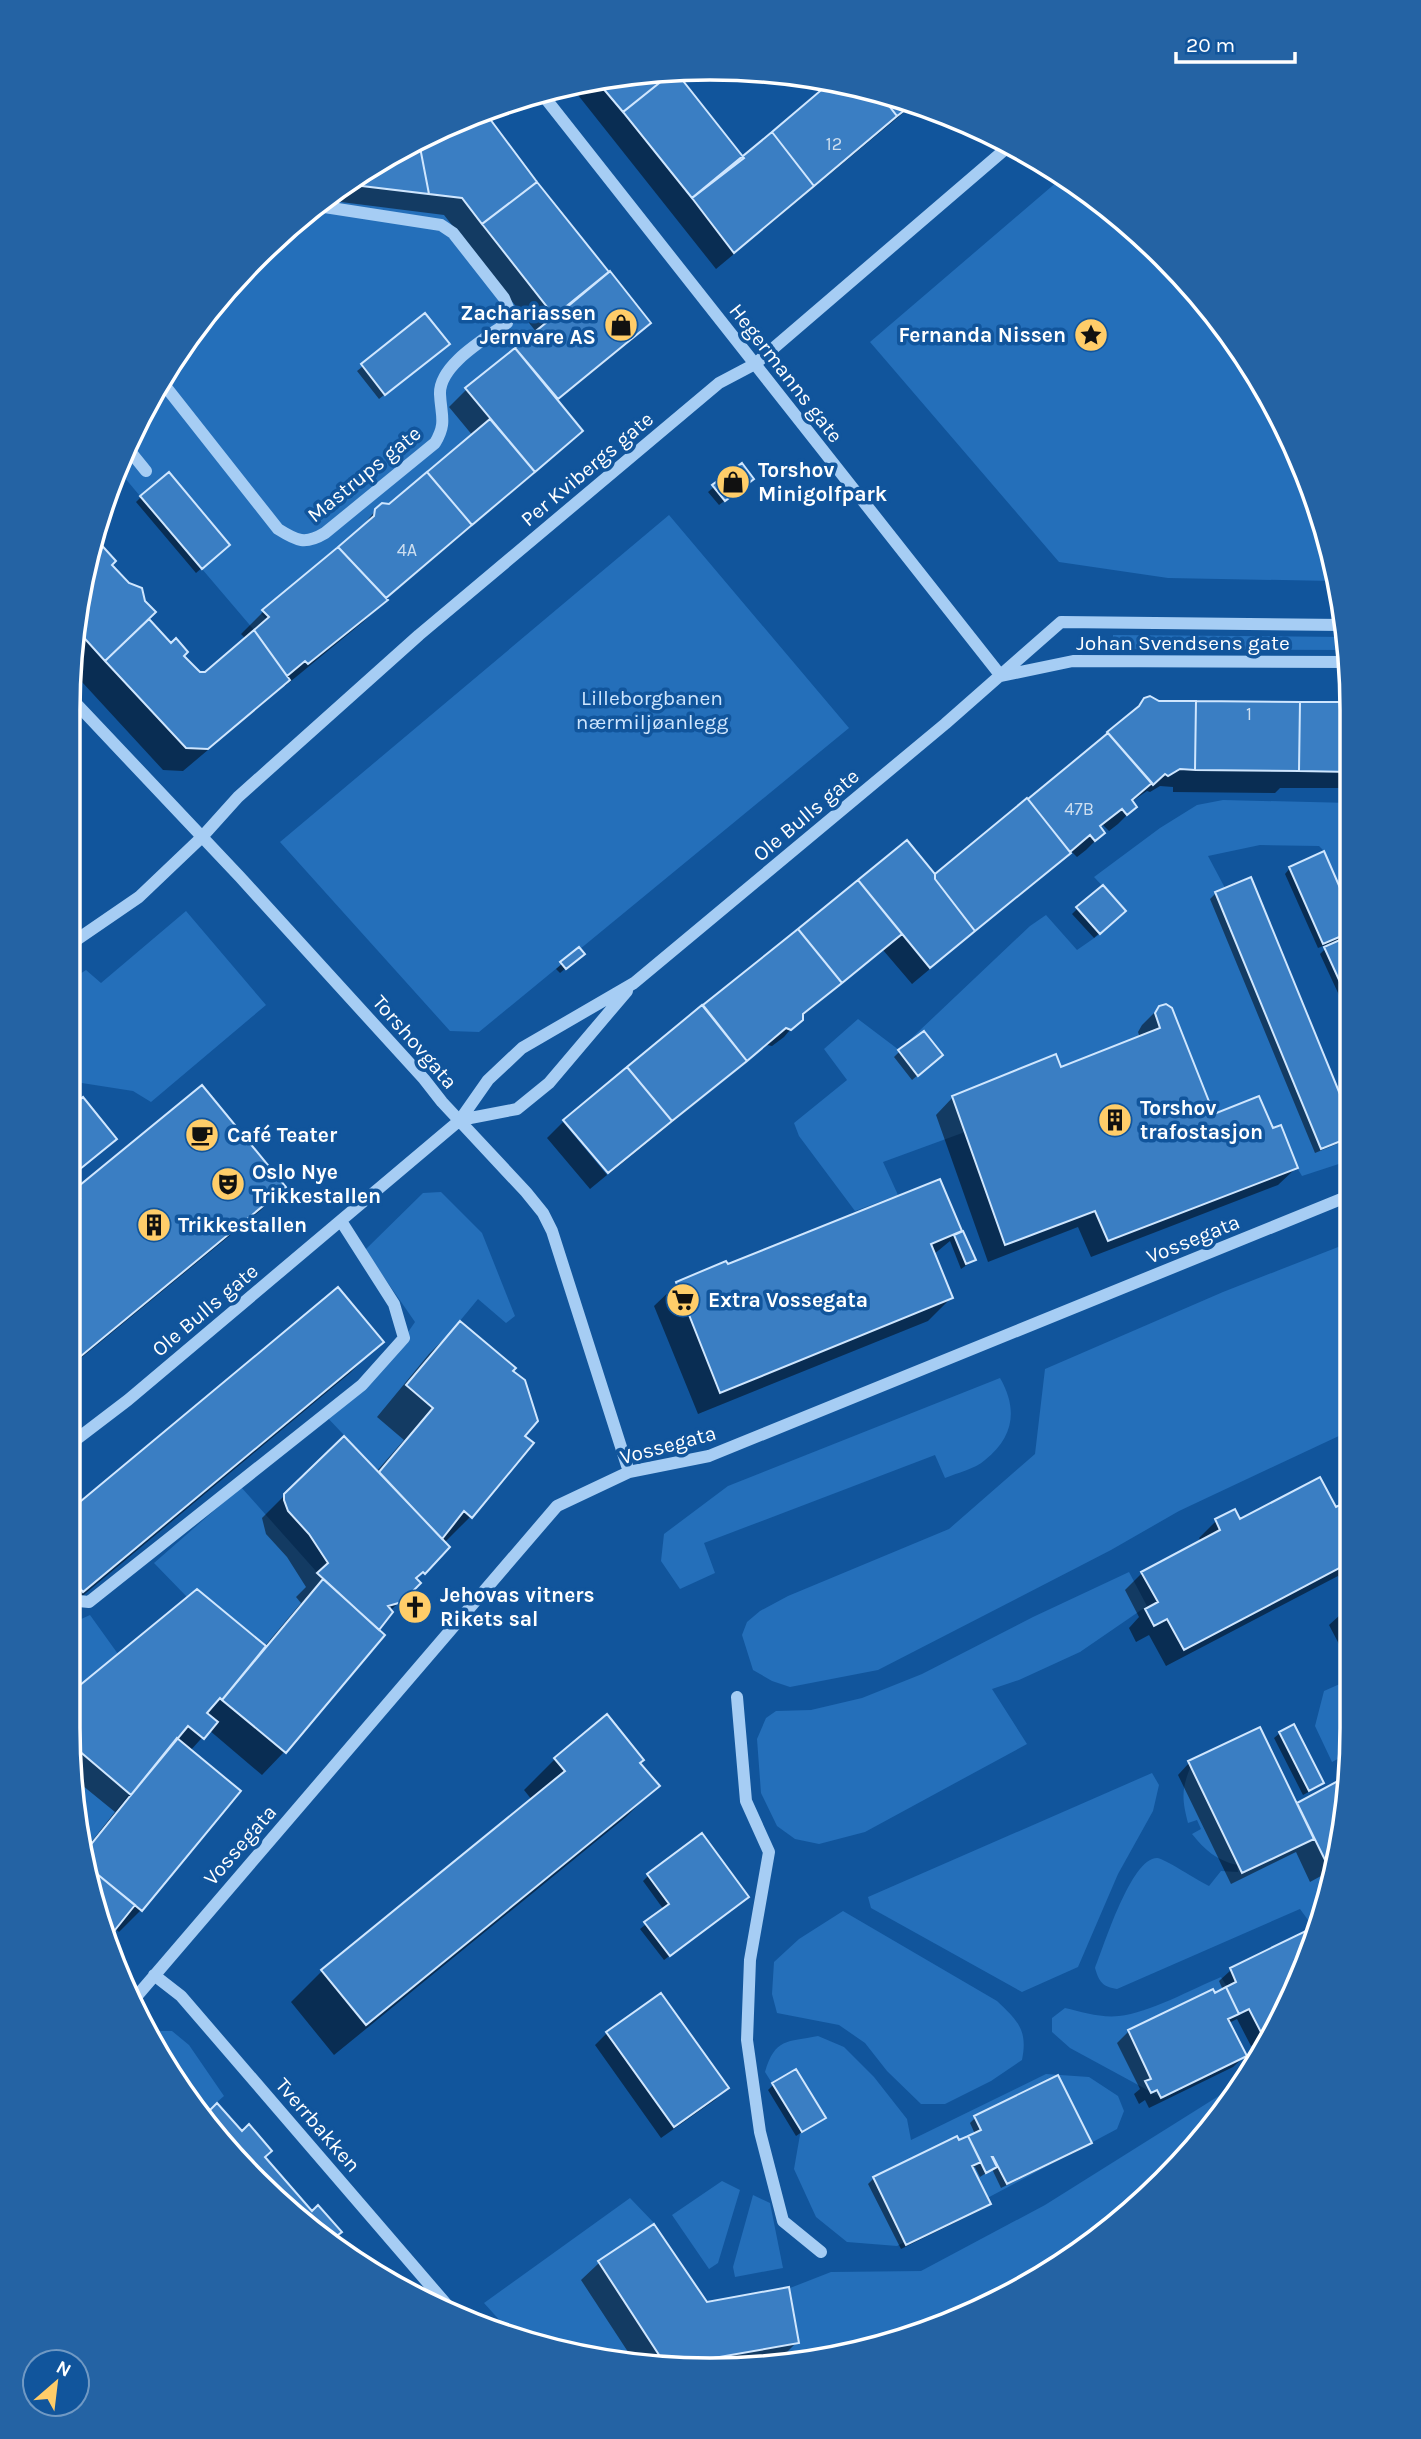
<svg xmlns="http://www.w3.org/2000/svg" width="1421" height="2439" font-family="Karla,sans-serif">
<rect width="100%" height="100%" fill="#11559c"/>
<path fill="#246fba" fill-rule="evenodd" d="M1065,175L1165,257L1266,389L1319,504L1334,581L1168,578L1059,562L870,342Z
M346,183L462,197L556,317L467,389L491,420L261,613L268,622L254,630L202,569L230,545L169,472L140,496L119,471L176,354L256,257ZM449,344L384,394L361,365V364Z
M669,515L849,728L479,1032L450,1031L280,842Z
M1113,635L1345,637L1348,650L1113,649Z
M1223,800L1351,803V914L1324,851L1319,846L1260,845L1208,856L1225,888L1215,892L1321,1149L1351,1137V1160L1302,1176L1273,1128L1259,1096L1214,1114L1170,1007L1166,1004L1159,1006L1155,1013L1160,1028L1061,1067L1055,1054L953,1096L965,1132L883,1162L898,1195L855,1211L799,1136L794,1123L847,1080L824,1049L858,1019L899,1050L1030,926L1046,915L1077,950L1100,934L1126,911L1094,877L1160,828L1197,805Z
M186,911L266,1005L151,1102L133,1091L69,1081V981L86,970L101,983Z
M441,1192L482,1233L515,1316L506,1323L478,1299L407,1385L433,1408L379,1472L324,1414L404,1338L415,1322L365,1250L423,1193Z
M1351,1242V1433L1341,1435L1179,1511L1111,1550L878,1670L790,1687L772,1681L753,1670L742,1635L747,1622L760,1611L788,1596L949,1529L1035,1454L1045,1369L1223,1292Z
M1000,1378C1018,1409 1014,1437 985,1460C975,1469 957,1473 945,1478L935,1455L704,1543L715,1573L680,1589L661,1561L664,1534L728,1486Z
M241,1487L323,1579L267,1645L198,1591L187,1597L154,1563Z
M1129,1572L1147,1606L1080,1652L1019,1680L992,1689L1027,1744L865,1832L819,1844L795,1839L777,1826L761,1793L757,1739L766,1718L776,1711L811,1710L862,1698L922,1674L1033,1617Z
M90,1615L118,1654L68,1695V1625Z
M1351,1679V1752L1332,1762L1315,1726L1324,1691Z
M71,1744L129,1794L88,1847Z
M1191,1766L1242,1873L1314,1839L1327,1866L1333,1863L1319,1935L1300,1909L1117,1989C1103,1987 1099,1982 1095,1968C1104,1946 1131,1858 1157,1858C1164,1858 1198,1881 1209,1886L1221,1871L1238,1872L1237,1865C1216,1860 1205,1850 1192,1834L1201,1829L1197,1820L1188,1823C1182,1800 1181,1789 1191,1766Z
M1152,1773L1159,1785L1153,1811L1118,1874L1078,1967L1022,1992L871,1908L868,1897Z
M843,1911L997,2001C1018,2021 1028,2030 1022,2060L991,2081L945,2104H921L887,2071L865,2043L839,2025L777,2013L772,1994L774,1962L799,1939Z
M1221,1977L1236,2001L1223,2008L1213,1989L1131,2028L1164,2099L1070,2048L1052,2032V2018L1065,2008C1082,2012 1101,2018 1119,2016C1149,2013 1192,1989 1221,1977Z
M159,2031H172L189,2045L224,2096L200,2117L156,2035Z
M818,2036L844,2047L874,2077L907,2119L911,2140L1046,2074L1089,2077L1118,2096L1124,2111L1117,2129L897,2246L847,2242L816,2217L794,2169L801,2129L765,2072C775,2038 787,2042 818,2036Z
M1249,2077L1245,2085L1134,2212L956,2322L752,2369L678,2362L799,2341L790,2288L831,2272L921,2271L1045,2205Z
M722,2181L740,2190L718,2263L709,2269L672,2215Z
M753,2195L770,2203L783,2268L735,2277L733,2267Z
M630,2198L655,2224L600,2261L666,2361L544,2349L513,2335L484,2303Z"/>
<path fill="#0007" d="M674,72L743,160L835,81L914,104L716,269L570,85L585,81Z
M464,117L649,323L632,340L557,401L581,431L564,448L386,599L363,622L285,686L283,684L265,702L183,771L163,770L82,682L73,690L70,687V668L95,543L96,541L109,565L140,626L181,656L199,674H205L246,639L241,634L264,611L353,537L376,510L389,506L473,436L449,407L466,390L537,333L444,215L325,200L353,177Z
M425,316L442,349L379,399L357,371Z
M747,484L719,505L708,492L714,487Z
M141,497L223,550L196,573L136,502Z
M1144,700L1158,703L1351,704V788H1280L1275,793L1173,792V787L1160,786L1150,792L1147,791L1131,802L1135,807L1118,824L1109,831L1103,825L1099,828L1103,833L1086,850L1077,857L1071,851L912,984L883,950L801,1017L784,1037L772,1046L767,1045L610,1173L566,1120L907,842L935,876L1094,747Z
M69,811L77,820L69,828Z
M1323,853L1351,918V933L1346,939L1351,937V1005L1345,1008L1320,954L1331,943L1318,948L1285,874L1290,868Z
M1250,879L1351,1125L1349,1139L1315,1153L1210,899L1216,893Z
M1077,909L1118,916L1094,938L1072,914Z
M579,949L577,959L560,973L556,969Z
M1160,1007L1213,1117L1272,1130L1296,1168L1278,1185L1091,1257L1078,1227L988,1262L936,1115L953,1097L1060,1069L1140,1038L1138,1032L1142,1025Z
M900,1051L936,1060L912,1080L894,1057Z
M202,1087L283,1187L261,1210L69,1368V1198Z
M563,1122L607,1175L590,1189L547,1138Z
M959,1231L953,1237L962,1234L974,1260L961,1269L950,1241L933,1255L951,1298L928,1321L698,1414L654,1306L677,1284L726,1263L727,1267Z
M338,1289L381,1342L350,1373L68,1608L69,1513Z
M460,1323L511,1371L523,1437L471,1516L444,1543L416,1580L418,1583L390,1611L376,1630L383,1635L284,1752L262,1775L209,1730L190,1751L141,1910L119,1932L114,1928L102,1935L88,1846L115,1812L77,1781L68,1728L264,1647L301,1603L296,1597L306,1587L287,1557L266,1534L262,1518L285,1495L376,1472L404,1440L377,1417L429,1354Z
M1335,1510H1351V1521L1345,1527L1351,1540V1601L1338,1576L1166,1666L1149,1635L1136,1642L1129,1628L1139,1617L1125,1590L1142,1573L1201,1542L1199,1538L1216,1521L1239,1522Z
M1351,1605V1667L1329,1625Z
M607,1717L638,1763L657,1786L626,1817L334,2055L291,2002L322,1971L532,1800L524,1790L555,1759Z
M1280,1733L1322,1783L1316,1788L1303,1795L1274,1738Z
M1189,1763L1296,1806L1350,1776L1332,1870L1310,1882L1296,1852L1231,1884L1178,1775Z
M648,1876L742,1902L664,1960L640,1929L664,1910L643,1881Z
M1314,1930L1317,1937L1268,2038L1251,2046L1237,2019L1229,2023L1245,2056L1233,2067L1149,2108L1145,2100L1139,2104L1134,2094L1140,2089L1117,2043L1129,2031L1223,1990L1219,1981L1231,1970Z
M660,1995L726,2088L715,2100L661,2138L595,2045L607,2033Z
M773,2085L824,2117L796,2136L768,2090Z
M217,2105L332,2238L353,2262L201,2119Z
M975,2118L1090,2142L1084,2148L1001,2188L992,2169L980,2177L975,2167L971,2168L989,2203L983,2209L901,2249L868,2184L874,2178L975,2134L970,2123Z
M654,2226L706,2304L797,2342L779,2360L734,2368L632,2358L581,2280L599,2263Z"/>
<path fill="#3a7ec3" stroke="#cfe6fe" stroke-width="2" d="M673,72H676L744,158L692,198L623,112Z
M673,72L623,112L596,80Z
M833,80L880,94L897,116L814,186L772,132Z
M880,94L913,104L897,116Z
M484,111L537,182L482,224L462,198L429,194L419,142L464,117Z
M772,132L814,186L734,253L692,198Z
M419,142L429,194L345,184L353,177Z
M537,182L609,272L555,317L482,224Z
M610,271L651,323L558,399L515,348Z
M425,313L450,344L385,395L361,364Z
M515,348L583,431L535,472L465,388Z
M490,419L535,472L472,525L427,472Z
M742,463L754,479L725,501L712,485Z
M169,472L230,545L202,569L140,496Z
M427,472L472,525L386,598L338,547L374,516L375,509L382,503L389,504Z
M96,539L116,561L112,565L129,583L142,588L145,601L156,612L105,661L77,630Z
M338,547L388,600L308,664L305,661L287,676L254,630L269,617L262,610Z
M149,619L171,643L176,638L188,652L184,656L200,672H205L254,630L290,680L208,749L186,748L105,661Z
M1150,696L1159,701H1196L1195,770L1180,769L1168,776L1165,774L1153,785L1107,732L1139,706L1144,698Z
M1196,701L1300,702L1299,771L1195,770Z
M1300,702H1351V772L1299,771Z
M1108,733L1152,783L1132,800L1137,807L1127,815L1122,809L1100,826L1105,833L1095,841L1090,835L1070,852L1028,799Z
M1027,798L1071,853L975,931L935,879V874Z
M907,840L935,874V879L975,931L930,968L858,880Z
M1324,851L1351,913V932L1323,944L1289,867Z
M1251,877L1351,1121V1137L1321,1149L1215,892Z
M858,880L902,934L842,983L798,929Z
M1103,885L1126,911L1100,934L1076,907Z
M798,929L842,983L803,1014V1020L791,1030L786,1028L747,1061L703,1005Z
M1351,935V1004H1350L1324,947Z
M579,947L585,954L566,969L560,962Z
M1166,1004L1172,1008L1214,1114L1259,1096L1273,1128L1281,1125L1298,1168L1108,1241L1095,1211L1005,1245L952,1096L1056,1054L1061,1067L1160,1028L1155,1013L1159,1006Z
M702,1005L747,1061L672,1121L627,1067Z
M924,1031L943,1055L918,1076L898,1050Z
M627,1067L672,1121L608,1173L563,1120Z
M202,1085L286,1187L69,1366V1208L80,1198L74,1190Z
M83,1097L117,1139L69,1178V1108Z
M940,1179L962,1231L931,1244L953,1298L720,1393L676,1282L726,1261L728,1264Z
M963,1231L976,1260L966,1264L954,1235Z
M338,1287L384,1342L83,1592L68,1575L69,1511Z
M460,1321L516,1368L513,1371L525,1380L538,1421L525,1436L534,1443L472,1518L464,1511L442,1539L379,1472L433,1408L406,1385Z
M344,1436L450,1547L425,1574L423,1572L416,1578L421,1583L402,1602L388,1606L393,1612L379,1630L317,1573L328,1563L309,1534L288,1511L284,1500V1494Z
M1320,1477L1336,1507L1348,1501L1351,1508V1521L1345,1524L1351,1536V1562L1184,1650L1167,1619L1154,1626L1145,1609L1158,1602L1141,1572L1220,1530L1215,1519L1235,1509L1240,1519Z
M1351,1562V1586L1341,1567Z
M323,1579L385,1635L286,1753L222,1700Z
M197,1589L266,1646L222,1700L220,1698L207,1713L218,1722L204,1739L188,1726L131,1795L71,1744L68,1728V1695Z
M607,1714L644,1760L640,1763L660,1786L366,2025L321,1970L565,1771L554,1758Z
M1294,1724L1324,1783L1309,1791L1279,1732Z
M1260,1727L1314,1839L1242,1873L1188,1761Z
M177,1738L241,1791L142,1911L91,1869L88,1848Z
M1351,1774L1333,1863L1328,1866L1297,1803Z
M702,1833L749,1897L670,1956L644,1922L669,1904L647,1874Z
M91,1869L135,1905L107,1940L110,1942L108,1945L102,1935Z
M1314,1927L1318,1935L1271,2032L1263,2036L1249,2009L1239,2014L1226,1987L1236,1982L1230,1968Z
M1226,1987L1239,2014L1228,2019L1247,2056L1161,2098L1157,2090L1151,2093L1145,2081L1151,2079L1128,2030L1213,1989L1215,1993Z
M661,1993L729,2088L674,2127L606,2032Z
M796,2069L826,2118L802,2132L772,2083Z
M1058,2075L1092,2143L1007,2184L993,2157H992L997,2167L986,2173L968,2136L981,2130L974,2116Z
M217,2103L242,2131L249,2124L272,2151L265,2157L312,2211L318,2205L342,2232L334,2238L357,2264L201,2119Z
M957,2136L959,2140L968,2136L981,2162L972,2166L991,2204L906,2245L873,2177Z
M654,2224L707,2302L789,2287L799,2343L685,2363L663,2361L598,2261Z"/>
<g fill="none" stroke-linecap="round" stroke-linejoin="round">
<path stroke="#a6cdf4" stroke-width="12" d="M542,94L1001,676
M162,382L278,529C297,541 305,545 325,533L435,443C447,423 441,416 440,394C439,365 485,339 507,323L509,310L504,298L453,233L441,225L318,206
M129,450L146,471
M1001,676L1073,661L1350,662
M70,697L240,877L424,1079L442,1102L526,1192L543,1213L552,1231L629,1472
M69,945L139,897L202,837L238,797L419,635L719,383L755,364L1009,146
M460,1120L517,1109L549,1083L627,991
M69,1445L128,1400L460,1120L488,1080L522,1048L634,983L945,724L1061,622L1343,625
M68,1600L89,1602L362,1385L404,1338L394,1304L341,1221
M737,1697L746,1801L769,1852L750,1960L747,2040L760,2132L783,2221L821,2252
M154,1975L181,1996L447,2305
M136,1997L557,1506L629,1472L709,1456L1351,1195"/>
</g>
<defs>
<g id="shop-disc" transform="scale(1.75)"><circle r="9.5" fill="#ffcd69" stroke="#11559c"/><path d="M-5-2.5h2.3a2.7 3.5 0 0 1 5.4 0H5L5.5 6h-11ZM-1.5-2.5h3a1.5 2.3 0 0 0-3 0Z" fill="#111"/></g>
<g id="sight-disc" transform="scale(1.75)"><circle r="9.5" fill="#ffcd69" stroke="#11559c"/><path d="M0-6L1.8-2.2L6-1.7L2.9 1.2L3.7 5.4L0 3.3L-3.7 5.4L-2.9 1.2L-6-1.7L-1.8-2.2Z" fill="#111"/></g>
<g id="building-disc" transform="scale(1.75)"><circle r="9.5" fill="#ffcd69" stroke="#11559c"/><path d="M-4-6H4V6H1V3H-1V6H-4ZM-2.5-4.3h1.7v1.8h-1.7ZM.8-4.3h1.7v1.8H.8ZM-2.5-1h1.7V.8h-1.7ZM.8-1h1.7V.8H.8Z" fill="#111"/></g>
<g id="cafe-disc" transform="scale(1.75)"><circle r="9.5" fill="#ffcd69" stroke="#11559c"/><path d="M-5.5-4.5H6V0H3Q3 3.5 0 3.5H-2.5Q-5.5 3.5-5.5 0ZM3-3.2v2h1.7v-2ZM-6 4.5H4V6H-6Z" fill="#111"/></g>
<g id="theatre-disc" transform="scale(1.75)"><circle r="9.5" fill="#ffcd69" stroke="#11559c"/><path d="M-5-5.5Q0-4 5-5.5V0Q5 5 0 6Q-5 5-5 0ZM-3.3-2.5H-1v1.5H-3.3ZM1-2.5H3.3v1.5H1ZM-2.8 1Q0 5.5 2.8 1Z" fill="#111"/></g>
<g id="supermarket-disc" transform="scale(1.75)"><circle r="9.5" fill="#ffcd69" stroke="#11559c"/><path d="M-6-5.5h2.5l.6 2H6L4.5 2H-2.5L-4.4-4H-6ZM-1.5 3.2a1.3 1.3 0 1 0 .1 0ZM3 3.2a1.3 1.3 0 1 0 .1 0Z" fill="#111"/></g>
<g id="church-disc" transform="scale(1.75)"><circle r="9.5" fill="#ffcd69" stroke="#11559c"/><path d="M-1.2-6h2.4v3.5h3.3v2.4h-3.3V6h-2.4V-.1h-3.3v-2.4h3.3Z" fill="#111"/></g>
</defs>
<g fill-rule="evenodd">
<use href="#shop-disc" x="621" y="325"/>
<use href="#sight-disc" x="1091" y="335"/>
<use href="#shop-disc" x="733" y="482"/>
<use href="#building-disc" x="1115" y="1120"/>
<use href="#cafe-disc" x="202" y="1135"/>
<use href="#theatre-disc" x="228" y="1184"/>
<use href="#building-disc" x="154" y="1225"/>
<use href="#supermarket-disc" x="683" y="1300"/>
<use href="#church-disc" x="415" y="1607"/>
</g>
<g text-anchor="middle" stroke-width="7" stroke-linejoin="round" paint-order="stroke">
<g font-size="18" fill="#cedff0">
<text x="834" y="150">12</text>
<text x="407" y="556">4A</text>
<text x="1249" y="720">1</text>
<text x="1079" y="815">47B</text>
</g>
<g font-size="21" font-weight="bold" fill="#fff" stroke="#11559c" text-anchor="start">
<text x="596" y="320" text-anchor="end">Zachariassen<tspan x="596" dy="24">Jernvare AS</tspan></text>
<text x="1066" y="342" text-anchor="end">Fernanda Nissen</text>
<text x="758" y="477">Torshov<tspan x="758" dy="24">Minigolfpark</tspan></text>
<text x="1140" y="1115">Torshov<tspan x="1140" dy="24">trafostasjon</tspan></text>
<text x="227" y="1142">Café Teater</text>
<text x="252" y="1179">Oslo Nye<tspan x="252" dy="24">Trikkestallen</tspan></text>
<text x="178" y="1232">Trikkestallen</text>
<text x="708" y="1307">Extra Vossegata</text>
<text x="440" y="1602">Jehovas vitners<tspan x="440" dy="24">Rikets sal</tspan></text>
</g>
<g font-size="21" fill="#fff" stroke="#11559c">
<text transform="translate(786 373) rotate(52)" y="7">Hegermanns gate</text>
<text transform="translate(587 469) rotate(-40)" y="7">Per Kvibergs gate</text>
<text transform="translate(364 474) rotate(-39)" y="7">Mastrups gate</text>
<text x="1183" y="650">Johan Svendsens gate</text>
<text transform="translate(806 815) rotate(-40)" y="7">Ole Bulls gate</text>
<text transform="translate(415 1042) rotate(49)" y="7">Torshovgata</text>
<text transform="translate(1193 1239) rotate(-22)" y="7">Vossegata</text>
<text transform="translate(205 1310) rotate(-40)" y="7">Ole Bulls gate</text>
<text transform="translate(668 1445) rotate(-15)" y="7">Vossegata</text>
<text transform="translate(240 1845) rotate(-49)" y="7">Vossegata</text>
<text transform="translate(318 2125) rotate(49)" y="7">Tverrbakken</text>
</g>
<g font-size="21" fill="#cfe6fe" stroke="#11559c">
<text x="652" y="705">Lilleborgbanen<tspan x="652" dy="24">nærmiljøanlegg</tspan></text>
</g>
</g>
<path d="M0 0H1421V2439H0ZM710 80H710A630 630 0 0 1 1340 710V1728A630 630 0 0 1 710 2358H710A630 630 0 0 1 80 1728V710A630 630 0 0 1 710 80Z" fill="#2463a4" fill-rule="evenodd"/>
<path fill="none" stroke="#fff" stroke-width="3.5" d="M710 80H710A630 630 0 0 1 1340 710V1728A630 630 0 0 1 710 2358H710A630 630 0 0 1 80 1728V710A630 630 0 0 1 710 80Z"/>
<g transform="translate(56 2383) rotate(28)"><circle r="33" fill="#11559c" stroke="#7099c4" stroke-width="2"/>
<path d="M0-5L12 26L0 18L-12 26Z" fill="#ffcd69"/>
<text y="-10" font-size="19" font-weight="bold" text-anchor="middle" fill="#ffffff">N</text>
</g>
<path d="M1176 52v10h119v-10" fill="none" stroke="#ffffff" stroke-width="3.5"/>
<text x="1186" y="52" font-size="21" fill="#ffffff" stroke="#11559c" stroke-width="5" paint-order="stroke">20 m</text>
</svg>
